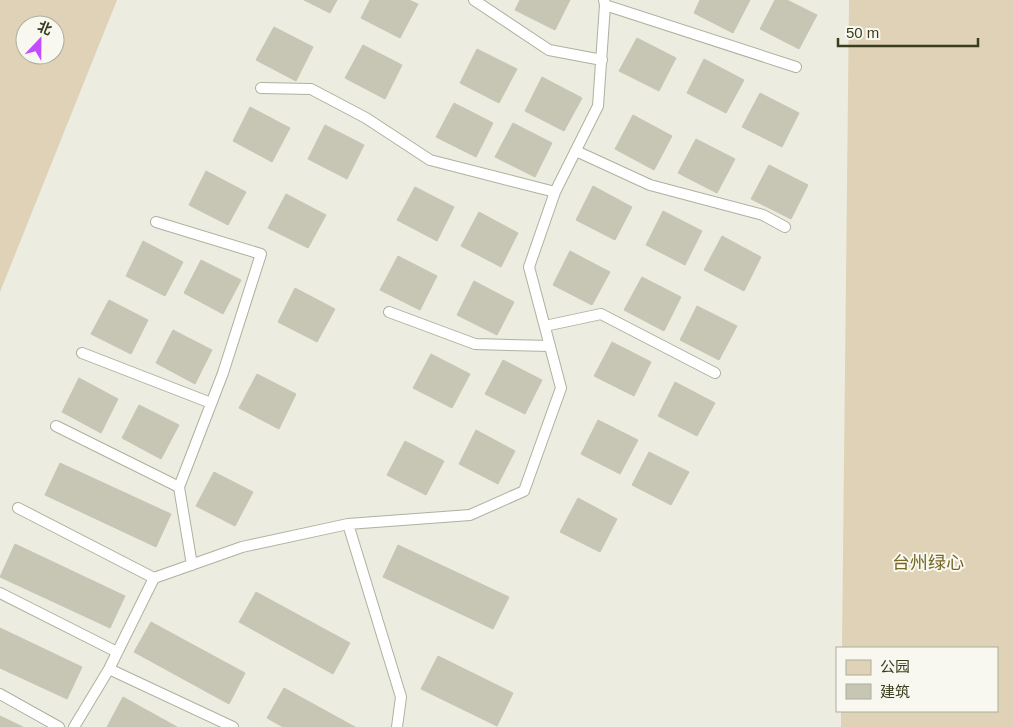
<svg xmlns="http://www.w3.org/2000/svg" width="1013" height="727" font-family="Arial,'Noto Sans SC',sans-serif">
<rect width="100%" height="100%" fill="#ecece0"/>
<path fill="#dfd2b7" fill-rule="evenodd" d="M0,0H117L0,292ZM25,25H55V55H25Z
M849,0H1013V727H841V711H997V648H842Z"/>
<path fill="#c7c6b5" stroke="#c6c6b2" d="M304,0H337L330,13Z
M370,0H409L418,4L400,38L361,18Z
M520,0H570L555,30L515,10Z
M700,0H750L733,33L694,13Z
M775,0H787L817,15L799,49L760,29Z
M274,27L313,47L296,81L256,60Z
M637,38L676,58L659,91L619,71Z
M363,45L402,65L385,99L345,78Z
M477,49L517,69L499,103L460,83Z
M704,59L744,80L726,113L687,93Z
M542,77L582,98L564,131L525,111Z
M760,93L799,113L782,147L742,127Z
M454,103L493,123L476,157L436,137Z
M250,107L290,128L272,162L233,141Z
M633,115L672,136L654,170L615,149Z
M513,123L552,143L535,177L495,157Z
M325,125L364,145L347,179L308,159Z
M696,139L735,159L717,193L678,173Z
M769,165L808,185L791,219L751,199Z
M206,171L246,192L228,225L189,205Z
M593,186L632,207L615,240L576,220Z
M415,187L454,207L437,241L397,220Z
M286,194L326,215L308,248L268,228Z
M663,211L702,231L685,265L646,245Z
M479,212L518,233L501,267L461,246Z
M722,236L761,257L744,291L704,270Z
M143,241L183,262L165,296L126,276Z
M570,251L610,272L592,305L553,285Z
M398,256L437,276L420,310L380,290Z
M201,260L241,280L223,314L184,293Z
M642,277L681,297L664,331L624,310Z
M474,281L514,302L497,335L457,315Z
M295,288L335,309L317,342L278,322Z
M109,300L148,320L131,354L91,334Z
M697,306L737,326L719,360L680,340Z
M173,330L212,350L195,384L156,363Z
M612,342L651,362L634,396L594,376Z
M431,354L470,374L452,408L413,388Z
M503,360L542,380L525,414L485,394Z
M257,374L296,394L279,429L239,408Z
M79,378L118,399L101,433L62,412Z
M675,382L715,403L697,436L658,416Z
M139,405L179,425L161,459L122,438Z
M598,420L638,440L620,474L581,454Z
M476,430L515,451L498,484L459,464Z
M405,441L444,461L426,495L387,475Z
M649,452L689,472L671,505L632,485Z
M60,463L171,514L156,547L45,495Z
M214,472L253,492L235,526L196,506Z
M578,498L617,519L600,552L560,532Z
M15,544L125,596L110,628L0,577Z
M398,545L509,597L493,629L383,577Z
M256,592L350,643L333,674L239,622Z
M151,622L245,673L229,704L134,652Z
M0,628L82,667L67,699L0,668Z
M438,656L513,693L497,726L421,689Z
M284,688L355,727H283L267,718Z
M123,697L177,727H107Z
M0,716L23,727H0Z"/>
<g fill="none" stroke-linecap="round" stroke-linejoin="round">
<g stroke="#afb19e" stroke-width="12">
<path id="lane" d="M474,0L549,50L602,60
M605,5L796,67
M261,88L311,89L366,118L430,160L555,192
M576,151L650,185L763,215L785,227
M156,222L261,254L223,373L179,487L192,565
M389,312L475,344L550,346
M545,326L601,314L715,373
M82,353L211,403
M56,426L179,487
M18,508L154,578
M348,524L401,697L397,727
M0,593L117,652
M109,669L233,727
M0,694L59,727
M74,727L109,669L154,578L242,547L348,524L470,515L524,491L561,388L529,267L555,192L598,106L605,5L604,0"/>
</g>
<use href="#lane" stroke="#fff" stroke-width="10"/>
</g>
<g text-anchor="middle" stroke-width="4" stroke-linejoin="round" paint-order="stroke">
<g font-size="18" fill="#776826" stroke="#f8f8f0">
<text x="928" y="569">台州绿心</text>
</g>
</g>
<rect x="836" y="647" width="162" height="65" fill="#f8f8f0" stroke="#acae9c"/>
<rect x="846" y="660" width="25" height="15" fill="#dfd2b7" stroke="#acae9c"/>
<text x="880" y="672" font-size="15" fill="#393e1f">公园</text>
<rect x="846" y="684" width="25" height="15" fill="#c7c6b5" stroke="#acae9c"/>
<text x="880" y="697" font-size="15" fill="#393e1f">建筑</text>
<g transform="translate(40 40) rotate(22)"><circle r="24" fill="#f8f8f0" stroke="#acae9c"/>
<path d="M0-4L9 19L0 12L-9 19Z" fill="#c24dfd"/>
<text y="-8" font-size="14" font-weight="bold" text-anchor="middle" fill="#393e1f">北</text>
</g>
<path d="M838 38v8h140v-8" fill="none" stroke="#393e1f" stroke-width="2.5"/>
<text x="846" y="38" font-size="15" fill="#393e1f" stroke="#f8f8f0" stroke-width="4" paint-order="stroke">50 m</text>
</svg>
